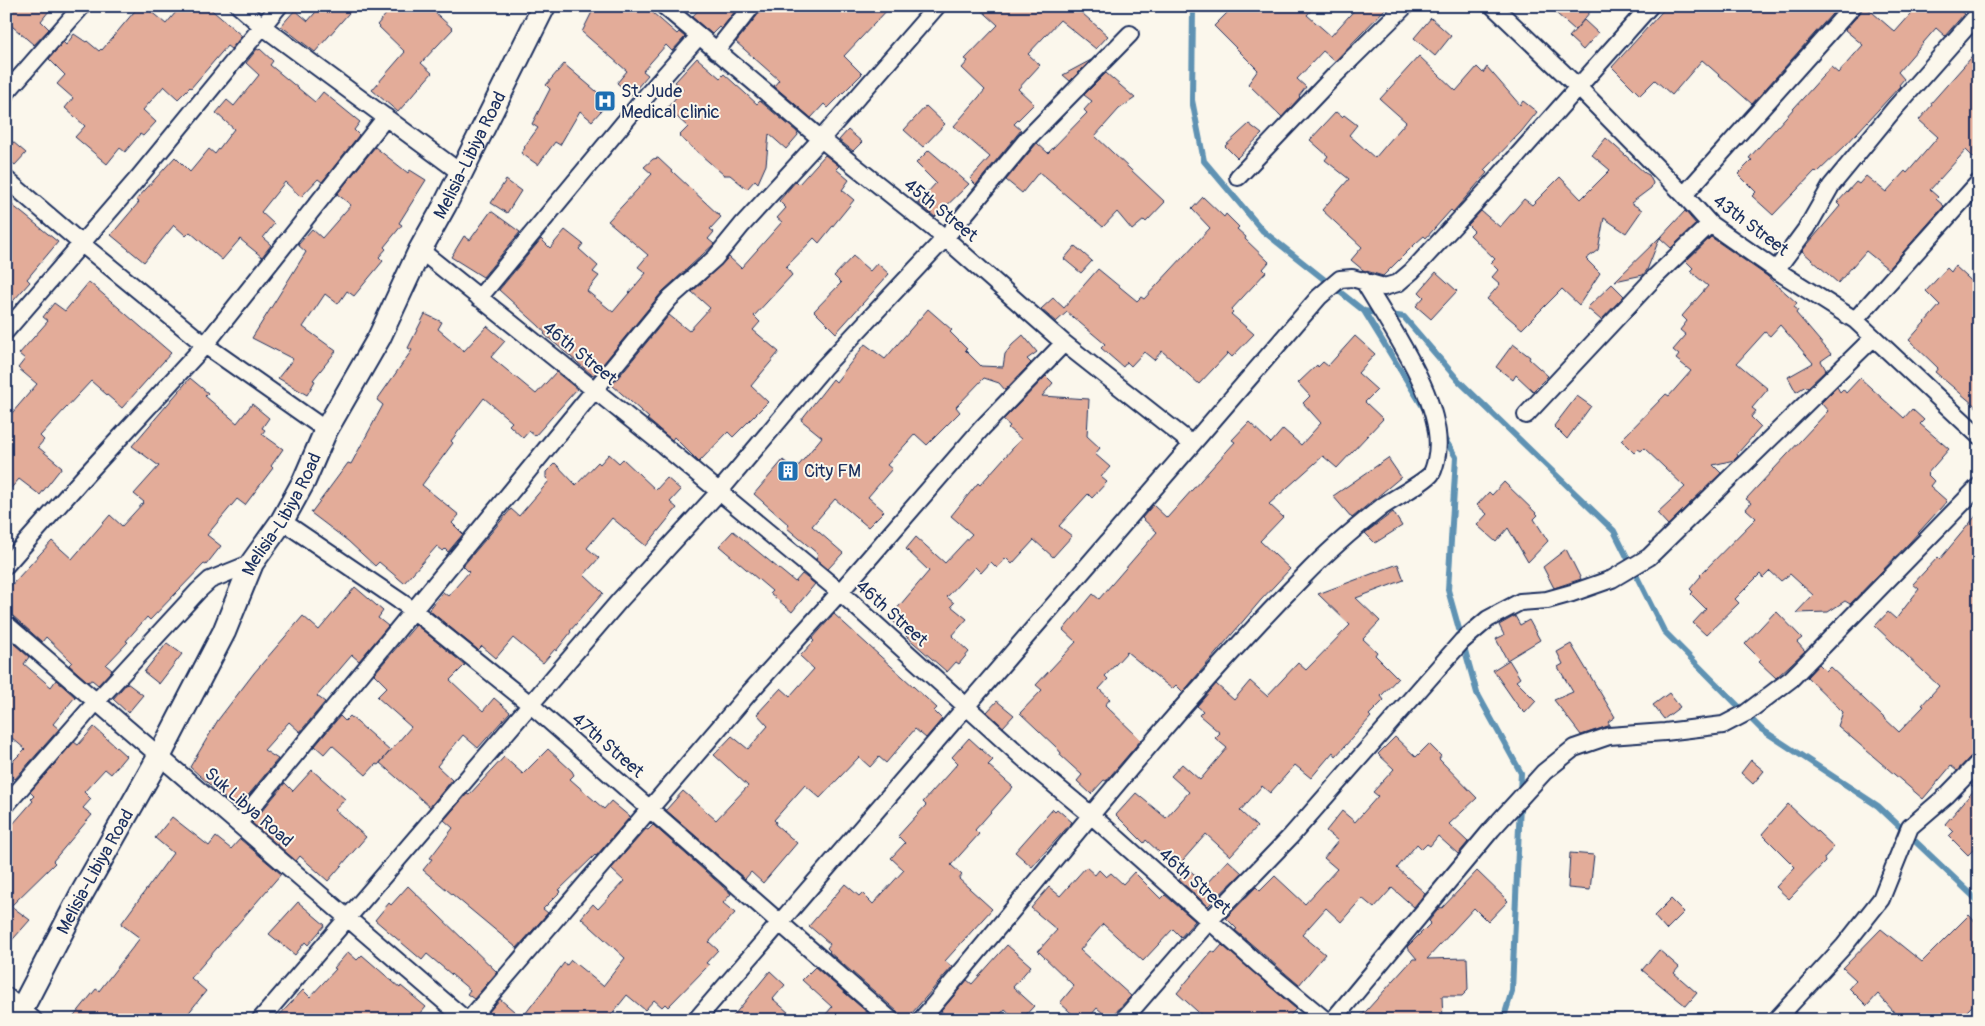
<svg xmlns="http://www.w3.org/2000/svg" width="1985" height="1026" font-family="Pangolin,sans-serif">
<rect width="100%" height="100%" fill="#fbf7ec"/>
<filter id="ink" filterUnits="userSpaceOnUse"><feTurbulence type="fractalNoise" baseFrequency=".02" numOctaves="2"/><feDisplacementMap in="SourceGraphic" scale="10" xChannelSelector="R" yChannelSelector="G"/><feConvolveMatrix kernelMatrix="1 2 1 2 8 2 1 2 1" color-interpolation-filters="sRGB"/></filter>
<g filter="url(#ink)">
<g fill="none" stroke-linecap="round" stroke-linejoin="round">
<path stroke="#5e92b3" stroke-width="6" d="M1193,6L1192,100L1204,161L1263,231L1364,311L1425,410
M1364,311L1404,317L1458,380L1614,531L1664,631L1761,729L1878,806L1972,895L1979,904
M1442,435L1456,457L1448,590L1477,693L1521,773L1520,793
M1503,1020L1512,991L1520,803"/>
</g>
<path fill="#e3ac99" stroke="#1b2f5e" d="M6,6H53L41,21L49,29L34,45L6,21Z
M139,6H144L166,24L181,6H207L242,36L231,49L227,46L191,88L190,87L178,99L164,86L143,110L156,122L143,136L140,134L125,152L120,148L107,164L75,137L85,126L65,108L73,98L57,84L65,75L49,59L63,42L66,45L74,34L86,42L87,41L99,51L101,49L102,50Z
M321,6H355L315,52L281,26L295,10L308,21Z
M393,6H428L453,29L421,63L432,73L398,112L372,90L405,52L377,25Z
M595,6H645L677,34L679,32L685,37L672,51L666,45L643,71L648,75L631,95L617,83L627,71L582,32Z
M702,6H739L721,29L719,27L712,34L692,17Z
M762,6H891L844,56L862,74L828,108L824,104L811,118L774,86L779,80L736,42L760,12Z
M977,6H1074L1108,36L1096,49L1060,20L1028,54L1040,65L1018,89L1034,104L1014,124L1021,130L976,185L970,179L990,157L954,126L985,90L962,68L968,61L965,59L998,25Z
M1234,6H1315L1307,15L1331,36L1358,6H1388L1335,61L1323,51L1297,79L1306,87L1299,96L1300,97L1282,117L1248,84L1258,70L1214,26Z
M1548,6H1595L1575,30Z
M1667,6H1839L1752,104L1702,60L1672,95L1655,80L1640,95L1612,67Z
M1863,6H1865L1895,32L1918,6H1955L1964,14L1945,36L1936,28L1898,72L1904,79L1899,85L1900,86L1846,145L1817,173L1815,171L1773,215L1752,196L1756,192L1738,174L1752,160L1749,158L1831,67L1838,73L1863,45L1845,30L1860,13Z
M1431,18L1451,36L1435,56L1414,38Z
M1584,20L1598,33L1583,50L1569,37Z
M257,49L259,50L260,49L273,61L270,65L315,102L323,92L360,122L354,130L359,135L322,182L318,179L301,197L285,182L261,212L274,224L263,238L271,245L262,257L240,239L222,260L190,232L186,236L174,225L144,262L111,235L139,202L136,200L175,157L190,172L209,149L215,154L234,129L216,113L227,100L234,106L259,75L246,63Z
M1979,49V163L1966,150L1930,190L1938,197L1936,199L1944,206L1888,269L1866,251L1838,283L1802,251L1840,206L1837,203L1856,182L1859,184L1866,176L1886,192L1905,171L1907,173L1938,137L1919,120L1932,105L1931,103Z
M1419,56L1456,91L1477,67L1483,73L1487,67L1520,105L1523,101L1537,112L1521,132L1484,170L1487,173L1453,212L1451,210L1426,238L1424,236L1416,243L1383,276L1363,270L1351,260L1362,247L1322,210L1349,179L1325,160L1328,156L1310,140L1336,112L1342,117L1344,115L1357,125L1349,135L1375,158L1406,122L1380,99Z
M697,58L720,78L724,74L757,104L760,101L797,132L798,135L786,149L769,134L766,165L758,183L755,180L747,189L730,175H724L679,136L688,127L667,108L683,89L675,82Z
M1091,60L1070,81L1063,75Z
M564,64L609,102L592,121L580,111L560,145L555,142L538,165L521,153L525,148L524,147L538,128L532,124L550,89L546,85Z
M1106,73L1135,98L1119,109L1095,136L1165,202L1146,222L1144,220L1132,230L1117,212L1103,227L1039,172L1022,193L1006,180L1037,143L1048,153L1087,113L1084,110L1092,101L1084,95Z
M926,106L945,124L923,147L904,130Z
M1249,124L1262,134L1237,158L1225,146Z
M848,130L862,142L853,151L839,140Z
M6,136L26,153L15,165L6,158Z
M1606,138L1645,173L1649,175L1653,183L1651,188L1631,203L1642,210L1626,233L1604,218L1598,250L1586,259L1600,273L1579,305L1562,289L1522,329L1487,299L1500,284L1492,277L1498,270L1491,263L1495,259L1470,235L1474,231L1468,225L1481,211L1500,227L1524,199L1532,205L1560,177L1581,199L1610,170L1592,155Z
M375,147L408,173L410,170L426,180L399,223L402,225L384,247L386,249L379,257L383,261L354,296L347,291L338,304L325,294L303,327L336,351L313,380L315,381L307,395L278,378L293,359L252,338L306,252L298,245L312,229L322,238L351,205L337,194Z
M929,150L969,184L935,217L918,203L936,183L916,163Z
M825,155L839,166L836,169L849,180L842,190L854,200L819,243L814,238L786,267L792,275L754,316L760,322L753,330L779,352L751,386L768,402L733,437L728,432L699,462L674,437L672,440L647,419L649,418L612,385L669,315L689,331L710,308L692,292L729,257L741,268L782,222L777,218L786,208L779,201L796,181L799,184Z
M658,158L721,217L710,229L714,232L708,239L714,244L662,292L594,375L591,374L544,334L545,333L539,326L499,290L541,239L550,248L565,230L583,244L579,249L598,266L593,272L599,276L587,291L613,312L646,273L638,267L648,255L608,221L652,174L644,167L653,159Z
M506,180L521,191L507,213L491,203Z
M1203,197L1224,217L1226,214L1239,227L1237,229L1246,237L1245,239L1269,262L1263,269L1266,272L1231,310L1233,312L1231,314L1254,334L1232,357L1228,353L1199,384L1162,351L1154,360L1144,352L1131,366L1127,362L1123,367L1101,348L1105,344L1067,312L1056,322L1041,309L1053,298L1064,308L1098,269L1137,301L1141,297L1144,299L1210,228L1192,209Z
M6,200L58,242L27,279L30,282L6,309Z
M491,211L520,232L483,277L451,257L464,236L470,240Z
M1685,211L1696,224L1671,248L1660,238Z
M1660,237L1647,270L1643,275L1615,281Z
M1711,237L1767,276L1797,303L1794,307L1798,310L1796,313L1831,354L1821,361L1826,370L1807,388L1806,386L1796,392L1788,377L1813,363L1780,325L1770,336L1765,332L1737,363L1768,389L1752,408L1756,411L1751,417L1761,427L1737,454L1738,456L1734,460L1713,465L1721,473L1668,525L1657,513L1685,487L1644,448L1641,451L1638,449L1634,453L1621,440L1666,394L1669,396L1691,371L1676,359L1679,355L1673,350L1686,335L1680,330L1687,321L1682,316L1708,286L1690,271L1693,268L1686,261Z
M1075,246L1092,261L1081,273L1064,259Z
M853,256L870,271L877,263L889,274L836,333L814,311L841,283L834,276Z
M1955,266L1979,288V409L1935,372L1938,368L1909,340L1940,305L1926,291L1947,268L1951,272Z
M1436,272L1457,291L1431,319L1416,306L1424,297L1419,292Z
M89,282L171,353L122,408L91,381L40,436L44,440L38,447L62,467L40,495L19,479L6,494V420L37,384L18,368L25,359L19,354L48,321L43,317L54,303L65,311Z
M1612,284L1624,296L1601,320L1587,308Z
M928,309L952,330L950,332L967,349L965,350L981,366L1003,367L1005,354L1012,345L1023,335L1037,352L1027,359L1031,363L1005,390L999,383L984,378L956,407L960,412L927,445L915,434L887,465L892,469L868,497L884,511L868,527L835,499L812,526L843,553L828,569L816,559L818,554L787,528L789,525L754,494L783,460L795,470L822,437L801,420L833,379L836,382L865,344L885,359Z
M425,314L442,322L438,329L464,351L487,326L505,341L491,357L536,394L556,372L577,389L535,436L529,431L523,438L509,425L512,422L484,398L451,441L453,443L422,485L459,515L452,523L463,534L448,552L445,549L443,551L437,546L404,583L379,562L375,566L348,541L311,513L348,463L351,464L383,405L377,400L412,350L408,348Z
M1355,336L1375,354L1358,373L1377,390L1365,402L1383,419L1337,468L1323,456L1269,504L1283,517L1260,541L1290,569L1261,600L1183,692L1176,685L1172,689L1127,652L1105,676L1108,679L1099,689L1110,699L1105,705L1141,740L1106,781L1104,780L1091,794L1077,781L1082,775L1060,755L1061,753L1056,747L1020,713L1042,690L1036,685L1076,642L1063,630L1093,594L1099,599L1157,532L1142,518L1153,505L1167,518L1235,442L1232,440L1249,422L1271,443L1283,429L1301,445L1321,423L1303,403L1310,396L1298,383L1317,365L1318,367L1323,362L1328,366Z
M1513,344L1530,357L1529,359L1548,376L1533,391L1516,375L1513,380L1496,367Z
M1046,376L1053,383L1042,396L1089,399L1087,436L1100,448L1095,454L1110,467L1101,477L1107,482L1092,498L1088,494L1059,526L1072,536L1053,557L1034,540L1012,564L1006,558L997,568L991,562L981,573L975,567L947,597L954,603L951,606L967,619L952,636L969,652L959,664L956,662L947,672L906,636L908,634L889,618L929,571L906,549L916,537L945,563L972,534L951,516L978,483L980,485L1021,439L1008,428L1010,426L1003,420Z
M190,378L208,393L205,396L237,423L252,404L269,418L262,428L265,430L262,434L283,449L271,466L273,468L245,505L237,499L207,535L221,546L206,565L204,564L150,620L147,617L126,641L128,642L106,665L112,670L98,685L92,680L88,682L69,665L72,662L46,637L42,642L13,616L6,614V591L52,541L72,559L110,515L122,526L144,502L134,494L159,466L132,446Z
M1860,378L1904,418L1912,409L1924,420L1920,424L1949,449L1927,474L1934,481L1930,486L1947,501L1910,542L1850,604L1845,601L1828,612L1796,613L1813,595L1790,574L1781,581L1770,571L1763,578L1760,574L1735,599L1739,603L1706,635L1693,623L1706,609L1691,594L1693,592L1690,589L1701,576L1700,575L1756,518L1746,509L1751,503L1746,499L1828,411L1821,403L1837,387L1840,392L1843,389L1846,393Z
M1577,396L1591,406L1567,439L1554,426Z
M609,454L619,463L623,459L656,490L667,478L681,490L670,502L677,508L646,546L612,518L587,548L599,558L584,575L603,593L570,631L571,632L556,651L555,649L543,663L513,638L496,658L482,646L478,650L429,610L443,592L448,596L469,572L463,566L511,509L519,516L549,481L546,478V472L555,463L576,485L598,462L600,464Z
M1388,458L1401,477L1352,518L1333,496Z
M1504,482L1538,515L1534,519L1548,541L1528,562L1508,528L1496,542L1477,525L1487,514L1477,505L1489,492L1492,495Z
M1393,512L1402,526L1375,543L1365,533Z
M1979,512V752L1972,755L1957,771L1951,766L1923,799L1838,726L1843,712L1807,677L1819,664L1826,671L1830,667L1899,732L1924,706L1922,705L1939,686L1875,626L1888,612L1896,619L1919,589L1913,584L1938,557L1940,559Z
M733,531L795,582L802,574L815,584L792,612L770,593L772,591L719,546Z
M1566,549L1581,579L1554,588L1543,567Z
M1398,564L1404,580L1356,598L1380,621L1363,639L1377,652L1375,655L1398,678L1381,696L1384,700L1369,715L1371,717L1336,756L1333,752L1311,778L1295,765L1270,793L1262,786L1240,811L1257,827L1230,856L1206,834L1176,868L1146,840L1144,843L1116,815L1136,793L1166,818L1189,792L1171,776L1182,764L1200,780L1227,748L1215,738L1220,733L1199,715L1203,711L1197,706L1216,684L1234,700L1250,681L1267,696L1298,663L1306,670L1350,625L1318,594Z
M355,587L383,611L378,618L388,626L359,661L352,655L317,696L325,702L300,732L289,722L264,750L278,759L237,809L190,767L218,720L254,673L303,616L319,630Z
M1776,611L1802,638L1797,642L1805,651L1776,678L1759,662L1761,660L1745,644Z
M834,614L937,708L934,711L942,719L926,738L915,729L886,763L879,757L870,767L859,757L820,798L805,785L774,820L776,822L775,824L797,843L763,883L751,872L745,879L666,810L683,791L716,820L748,786L714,755L732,736L748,749L768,726L757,714L781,688L790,696L814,669L800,656L814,641L812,639Z
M1515,616L1520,625L1529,620L1540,640L1507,660L1496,639L1504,635L1499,625Z
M416,625L465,665L450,680L483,711L494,698L510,712L478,748L463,735L437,766L452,780L430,807L380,763L411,727L377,697L387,687L374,674Z
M6,637L29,657L24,664L51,687L56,680L75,697L53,724L59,729L15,779L6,771V768L25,749L6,733Z
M167,643L182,654L159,684L144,672Z
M1571,644L1615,717L1608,722L1610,725L1608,726L1581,735L1554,700L1573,692L1558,667L1563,664L1557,652Z
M1509,660L1520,678L1516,681L1536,701L1525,713L1518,706L1493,670Z
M127,683L143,695L128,713L113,699Z
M1669,693L1680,707L1664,719L1653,705Z
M997,701L1014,715L1003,727L987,712Z
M340,716L345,721L350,716L390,751L378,765L376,764L366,775L332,745L324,754L315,746Z
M94,727L126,756L111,774L105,769L84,792L91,799L83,808L92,815L53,861L55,863L11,906L30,920L6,947V832L33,801L31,799L34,796L30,792L74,742L78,745Z
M1395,737L1416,757L1429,744L1441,756L1439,759L1477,798L1449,824L1468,842L1458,854L1438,836L1430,846L1427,844L1422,849L1417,844L1397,868L1425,893L1414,907L1392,888L1374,908L1362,898L1341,922L1326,908L1302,935L1325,954L1299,985L1235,930L1237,929L1226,918L1256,887L1260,891L1275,876L1305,904L1337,869L1324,858L1338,841L1326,831L1342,811L1355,822L1378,796L1373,792L1394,769L1378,754Z
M969,738L993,760L988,765L1013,787L975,830L979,834L951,865L962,875L959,879L992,909L945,961L952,967L906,1020H901L898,1012L829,952L830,951L827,948L830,944L809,926L845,884L859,896L862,893L873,904L904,870L891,858L905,843L898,836L926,805L923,802L958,763L952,757Z
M548,749L572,771L574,775L570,779L604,809L611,801L630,817L596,856L595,855L559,890L561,891L543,909L548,913L517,948L423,870L432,859L430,858L453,828L444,820L467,794L469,795L504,757L523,774Z
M1751,760L1764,771L1753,784L1741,773Z
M312,770L345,799L335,810L366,837L328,881L300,856L296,861L252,823L285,783L293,791Z
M1979,777V844L1968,855L1949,836L1953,832L1945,824L1975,789L1971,785Z
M1788,804L1834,847L1824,858L1825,862L1789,899L1776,887L1795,867L1762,834Z
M1053,809L1055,811L1057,809L1072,822L1032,867L1015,852Z
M172,817L209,846L216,837L231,849L240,839L281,874L191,978L206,991L183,1020H71L96,989L99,991L140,938L121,924L173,853L155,838Z
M653,825L731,894L723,903L735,913L709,942L718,950L706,963L709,965L668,1007L665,1004L662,1007L654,1000L645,1010L627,995L607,1020H496L488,1013L500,999L522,1018L564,963L567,965L571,960L603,986L625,958L581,918L593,904L598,909L624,881L611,869L646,829L648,830Z
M1570,853L1594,855L1590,890L1568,888Z
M1228,860L1242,873L1208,906L1179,880L1188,869L1206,884Z
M1086,867L1095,875L1099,870L1106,877L1111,873L1123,884L1134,872L1161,899L1165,895L1195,921L1181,937L1173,929L1143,961L1103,924L1080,950L1131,996L1115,1013L1113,1020H1111L1097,1008L1087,1020H1079L1060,1003L1074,986L1038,951L1057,930L1031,908L1049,887L1060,896Z
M1477,871L1508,901L1488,922L1474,908L1427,959L1467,958L1468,990L1462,996H1442L1443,1020H1358L1413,959H1417L1407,947L1431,923L1429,921L1440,907L1442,908Z
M408,886L497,972L474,999L467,994L470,990L427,954L422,960L375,920L389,903L391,905Z
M1671,899L1684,912L1666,930L1654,916Z
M298,902L325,925L308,945L305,942L295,955L269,934Z
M1969,915L1979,926V999L1958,1020H1901L1878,994L1867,1006L1849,988L1856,980L1843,968L1881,929L1922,962Z
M1007,945L1031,966L1013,987L1034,1006L1021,1020H1017L1005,1009L995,1020H951L941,1011L967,980L972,984Z
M1222,945L1296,1009L1286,1020H1207L1177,993L1212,951L1215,953Z
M1659,950L1679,967L1674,973L1697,993L1686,1006L1642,970Z
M348,952L357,960L362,955L400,988L401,986L426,1007L415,1020H275L303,990L310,997L336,969L334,968Z
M815,967L876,1020H821L832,1007L802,980Z
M770,971L785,985L773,999L797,1020H730Z"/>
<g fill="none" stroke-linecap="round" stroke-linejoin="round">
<g stroke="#1b2f5e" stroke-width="20">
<path id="minor" d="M239,6L262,26L461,173
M664,6L821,139L945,238L1064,343L1192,444
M1493,6L1578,87L1684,195L1710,224L1776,270L1855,320L1979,436
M716,51L752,6
M6,93L82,6
M1238,177L1336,74L1405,6
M6,179L82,244L205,345L326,430
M1684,195L1853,6
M420,250L663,445L840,592L1033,767L1091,815L1258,964L1325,1020
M1776,270L1807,228L1831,186L1895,108L1979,13
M479,298L641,102L699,36
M1855,320L1979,182
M6,331L138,178L279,6
M1526,415L1654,278L1710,224
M282,521L413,610L531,705L891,1020
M6,565L83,478L205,345L386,117
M6,624L466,1020
M6,805L96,702L198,591L210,580L252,563
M238,824L670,298L715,258L742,225L821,139L937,6
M6,996L34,1020
M260,1020L620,600L718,493L823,368L945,238L1028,138L1130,34
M469,1020L748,694L840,592L982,428L1064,343
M696,1020L1319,297L1340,279L1352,278L1384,287L1398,283L1412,271L1487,190L1650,6
M921,1020C1047,871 1166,716 1303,577C1328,551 1355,528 1383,506C1395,498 1423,483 1431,474C1434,470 1435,464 1436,460C1449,407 1389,325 1363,280
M1123,1020L1209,921L1291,836L1462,641L1488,619L1520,602L1547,600L1572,593L1612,579L1649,557L1873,338
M1333,1020L1492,829L1544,772L1574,748L1609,736L1665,732L1723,725L1746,713L1791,679L1979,486
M1776,1020L1844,946L1881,899L1910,827L1946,796L1979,762"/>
</g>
<g stroke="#1b2f5e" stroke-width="26">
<g id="secondary">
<path id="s1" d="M16,1020L81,895L159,757L224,632L252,563L282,521L304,481L326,430L379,338L420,250L445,205L544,6"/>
</g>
</g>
<use href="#minor" stroke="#fbf7ec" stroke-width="16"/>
<use href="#secondary" stroke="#fbf7ec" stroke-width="22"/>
</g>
</g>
<defs>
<g id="hospital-square" transform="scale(1.125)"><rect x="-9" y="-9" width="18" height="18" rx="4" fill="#1f6fb2" stroke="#fbf7ec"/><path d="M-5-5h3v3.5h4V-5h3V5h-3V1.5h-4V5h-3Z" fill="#fff"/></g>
<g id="building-square" transform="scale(1.125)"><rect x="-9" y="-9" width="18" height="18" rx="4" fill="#1f6fb2" stroke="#fbf7ec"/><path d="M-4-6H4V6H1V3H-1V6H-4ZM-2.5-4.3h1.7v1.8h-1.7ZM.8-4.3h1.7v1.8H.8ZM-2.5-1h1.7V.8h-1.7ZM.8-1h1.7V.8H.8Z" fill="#fff"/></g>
</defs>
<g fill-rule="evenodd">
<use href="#hospital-square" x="605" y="101"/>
<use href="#building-square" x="788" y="471"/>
</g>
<g text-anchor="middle" stroke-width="4" stroke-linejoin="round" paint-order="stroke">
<g font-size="18" fill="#1b2f5e" stroke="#fbf7ec" text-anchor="start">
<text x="621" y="97">St. Jude<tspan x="621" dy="21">Medical clinic</tspan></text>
<text x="804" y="477">City FM</text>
</g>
<g font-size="18" fill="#1b2f5e" stroke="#fbf7ec">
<text dy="6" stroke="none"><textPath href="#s1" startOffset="978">Melisia-Libiya Road</textPath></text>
<text transform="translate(941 210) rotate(39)" y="6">45th Street</text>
<text transform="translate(1751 225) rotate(37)" y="6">43th Street</text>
<text transform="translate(580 353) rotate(39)" y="6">46th Street</text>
<text dy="6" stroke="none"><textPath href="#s1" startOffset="572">Melisia-Libiya Road</textPath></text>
<text transform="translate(892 613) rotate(42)" y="6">46th Street</text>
<text transform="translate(608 745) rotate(41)" y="6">47th Street</text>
<text transform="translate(249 807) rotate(41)" y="6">Suk Libya Road</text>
<text dy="6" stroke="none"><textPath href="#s1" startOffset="168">Melisia-Libiya Road</textPath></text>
<text transform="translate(1195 881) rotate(42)" y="6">46th Street</text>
</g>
</g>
<rect width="1985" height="1026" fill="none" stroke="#fbf7ec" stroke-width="25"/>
<rect x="12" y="12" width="1960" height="1001" fill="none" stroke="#1b2f5e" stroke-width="2" filter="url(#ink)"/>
</svg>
